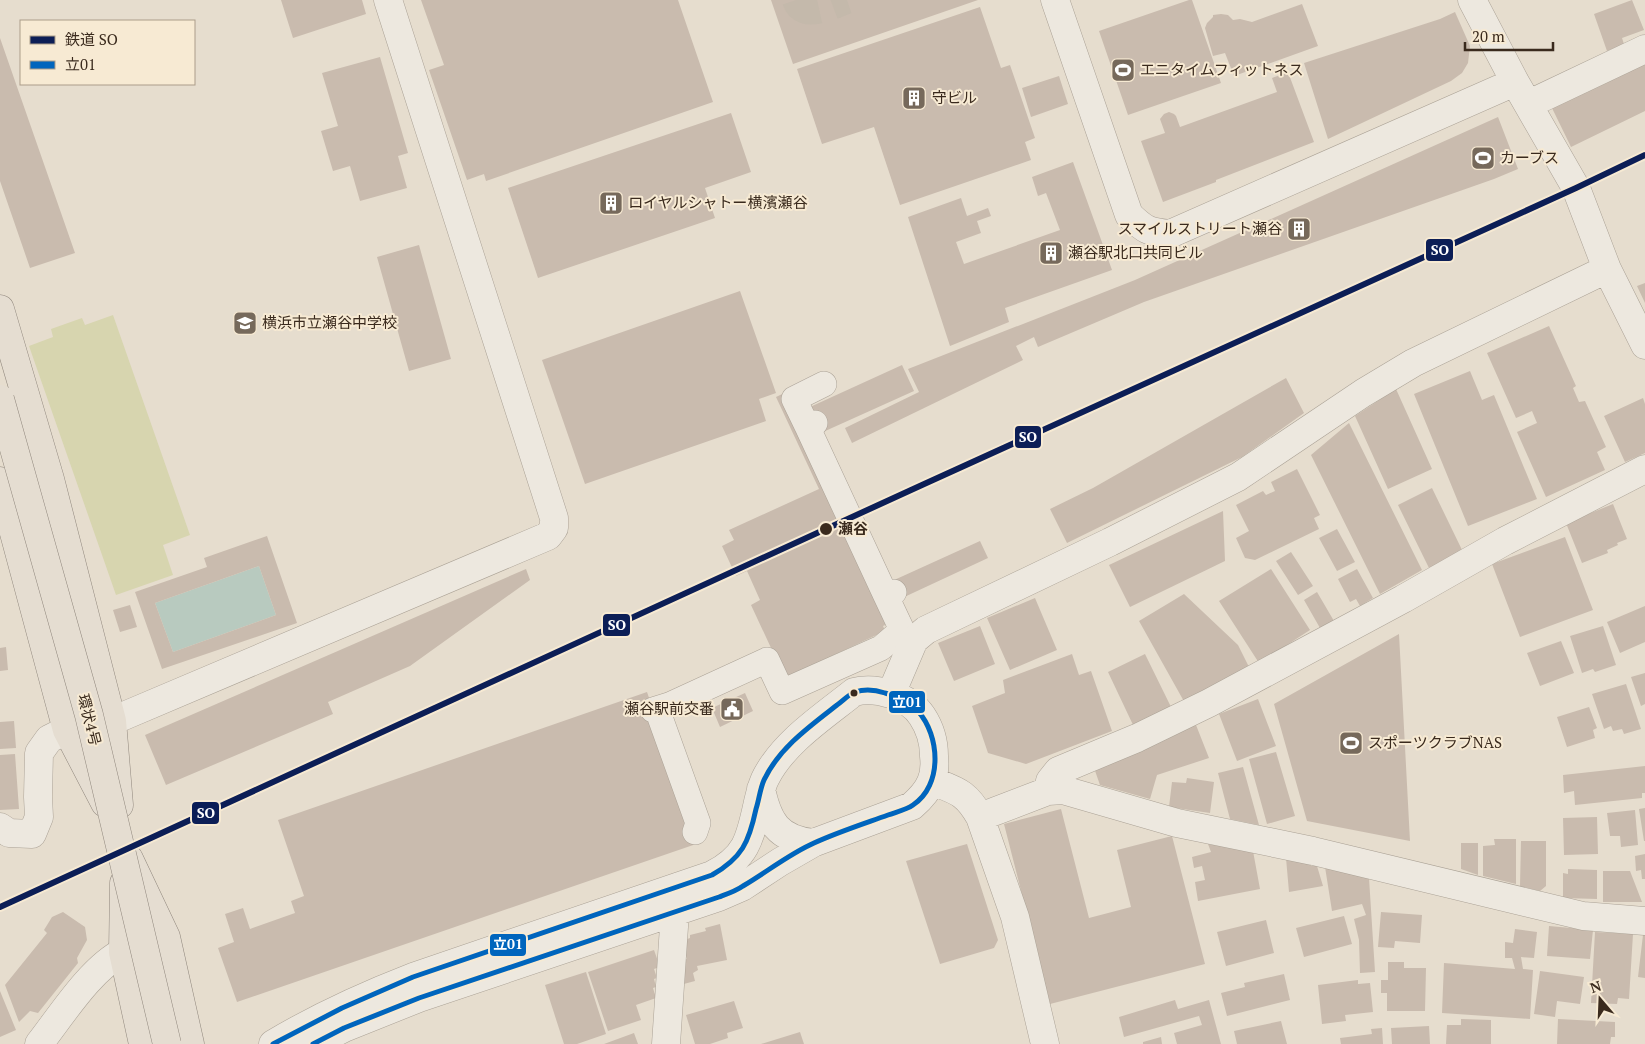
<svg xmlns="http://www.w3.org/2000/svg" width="1645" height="1044" font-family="'PT Serif','Noto Sans JP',serif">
<rect width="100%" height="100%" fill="#e6ddce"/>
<path fill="#d7d5af" d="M113,315L190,535L163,545L173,575L116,595L29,346L53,337L51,329L82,318L85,325Z"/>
<path fill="#b8cabf" d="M259,566L276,615L173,652L155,603Z"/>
<path fill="#c9bbae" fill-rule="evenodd" d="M281,0H362L366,14L293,38Z
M421,0H678L713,102L486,181L484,174L467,180L429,70L444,65Z
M771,0H978L793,64Z
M1189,0H1192L1221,83L1128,115L1099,31Z
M1632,0L1644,30L1622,38L1624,44L1607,51L1594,14Z
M1302,4L1318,46L1234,76L1225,53L1213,56L1205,28L1207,23L1213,17V15L1221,14L1228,15L1233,20L1240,19L1252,22Z
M980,7L1001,68L1010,65L1035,138L1025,142L1031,160L900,205L874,127L822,144L797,69Z
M1455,12L1470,46L1468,63L1462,73L1451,81L1328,139L1304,63L1440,19Z
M0,38L75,253L30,268L0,181Z
M380,57L408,153L398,156L407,188L360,201L350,166L333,171L321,131L338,126L322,73Z
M1645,62V111L1571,147L1552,108Z
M1288,72L1314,142L1216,180V182L1163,202L1141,141L1165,133L1160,119L1164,114L1169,112L1174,114L1176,116L1180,127L1277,92L1272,78Z
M1059,76L1068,104L1031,117L1022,88Z
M731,113L751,172L705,188L715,218L538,278L508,188Z
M1498,117L1518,169L1494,179L1144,302L1038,347L1034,337L1016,346L1023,360L852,443L845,428L919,392L908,369L1135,280Z
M1073,162L1112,270L1005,308L1009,322L950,346L908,217L961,198L967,216L988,208L991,216L977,221L981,233L956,242L964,264L1060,230L1046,193L1038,196L1032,177Z
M419,245L451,359L409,371L377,257Z
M1645,283V303L1637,286Z
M740,291L776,393L759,399L766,421L585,484L542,360Z
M1549,326L1576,386L1573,388L1579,402L1585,401L1606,447L1597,452L1605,470L1546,497L1517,432L1537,423L1532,411L1516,418L1487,353Z
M902,365L914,391L823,432L892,581L980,541L988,558L900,599L907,615L883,626L885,631L785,678L751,605L760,600L747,571L736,576L722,546L734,540L729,530L819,489L776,397L820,376L808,401L810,407Z
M1470,371L1482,400L1494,395L1537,499L1468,526L1414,394Z
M1286,378L1304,413L1242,457L1067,543L1050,509L1093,488Z
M1396,389L1432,469L1388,489L1355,416Z
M1643,398L1645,404V453L1625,462L1604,416Z
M1349,423L1422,570L1380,594L1311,455Z
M1297,469L1320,515L1314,518L1319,529L1255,560L1245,558L1236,538L1249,531L1236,505L1263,491L1266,495L1275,491L1271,482Z
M1432,488L1463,552L1429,568L1398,505Z
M1613,504L1627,539L1617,543L1618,545L1607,550L1608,553L1582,563L1566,523Z
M1223,511L1225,561L1130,607L1109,565Z
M1337,529L1355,562L1337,571L1319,538Z
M267,536L297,623L162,669L135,592L207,567L204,558ZM259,566L276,615L173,652L155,603Z
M1565,537L1593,610L1520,637L1492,564Z
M1291,552L1313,586L1298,595L1276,561Z
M526,569L530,580L410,666L328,702L333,714L166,785L145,735Z
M1271,569L1310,630L1259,663L1219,601Z
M1357,569L1373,598L1360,606L1356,599L1350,602L1338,579Z
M1317,592L1334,621L1320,628L1304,600Z
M1184,594L1238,645L1250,669L1186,705L1139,621Z
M1035,598L1057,650L1010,670L987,618Z
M130,605L137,627L120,632L113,610Z
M1645,606V642L1620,653L1607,622Z
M980,626L995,664L954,681L938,643Z
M1603,626L1616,665L1595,672L1593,669L1582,673L1570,636Z
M1399,634L1410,841L1307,821L1274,704Z
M1561,641L1574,673L1540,686L1527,653Z
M6,647L8,670L0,671V648Z
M1072,654L1079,675L1091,671L1112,731L1026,764L988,753L972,706L1005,693L1003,680Z
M1145,654L1172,709L1134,727L1108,672Z
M1645,673V704L1641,706L1631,677Z
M1626,684L1641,729L1624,734L1622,729L1613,731L1611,726L1604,729L1592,694Z
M647,692L699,843L237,1002L218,948L234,942L225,914L243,908L250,929L295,913L291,901L304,896L278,820Z
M745,693L753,711L720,727L712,708Z
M1258,699L1276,746L1237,761L1219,714Z
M1589,707L1597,728L1593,730L1595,738L1567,747L1557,717Z
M14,721L16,748L0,749V722Z
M1196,725L1209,758L1157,775L1150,799L1100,785L1093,765Z
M1276,752L1295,816L1267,824L1249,759Z
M15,754L19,809L0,810V755Z
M1645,766V793H1642V798L1575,805L1574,791L1564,793L1563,775Z
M1243,767L1259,825L1230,819L1218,773Z
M1187,778L1214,782L1210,813L1169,807L1172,782L1186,783Z
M1645,808V841H1644L1639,809Z
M1061,809L1089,918L1131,907L1117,850L1172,836L1205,964L1050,1004L1004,824Z
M1635,810L1638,845L1621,847L1620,836H1610L1607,813Z
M1597,817L1598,854L1564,855L1563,818Z
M1494,839H1516V884L1483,876V846L1495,845Z
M1521,841H1546V886L1540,891L1520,886Z
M1461,843H1478V875L1461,869Z
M967,844L998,940L994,948L940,964L906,861Z
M1208,844L1253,851L1260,889L1198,901L1195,882L1205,880L1202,866L1194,868L1192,857L1211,852Z
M1645,854V879H1642L1641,870L1636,871L1635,856Z
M1286,858L1310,862L1311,866H1317L1323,886L1289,892Z
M1325,867L1369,878L1375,972L1360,973L1359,940L1354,919L1366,915L1362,904L1332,911Z
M1568,869L1597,870V899L1563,898V873L1568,874Z
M1603,871H1630L1642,902H1603Z
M63,912L85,927L87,940L77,958L78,963L38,1013L30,1011L19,1022L5,985L47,933L44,930L52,917Z
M1381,912L1422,915L1420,943L1395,941L1394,948L1378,947Z
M1344,916L1352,944L1304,957L1296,928Z
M1266,920L1274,953L1226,966L1217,932Z
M720,924L727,960L697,966L698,970L693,973L695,981L680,985L682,961L687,959L682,941L690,938V935L706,931L705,928Z
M1549,926L1593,930L1590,959L1547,956Z
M1515,929L1537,932L1534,958L1521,957L1523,969L1533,970L1530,1019L1442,1013L1444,963L1515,969L1512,958H1505V942L1513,943Z
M1595,932L1633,934L1629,999L1618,998L1617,1004L1591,1003Z
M1643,935H1645V978L1638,977Z
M654,950L660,967L654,969L657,978L654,979L656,987L653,988L656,998L636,1005L641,1020L608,1031L588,972Z
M1388,962H1404V968H1426L1425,1011H1387V993H1381V980H1388Z
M1540,971L1584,977L1580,1004L1557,1001L1555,1017L1534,1014Z
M586,972L606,1034L577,1044H564L545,985Z
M1284,974L1290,1000L1227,1016L1221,993L1245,987L1244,983Z
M1358,980V984L1370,983L1373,1012L1345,1015L1346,1021L1322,1024L1318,985Z
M0,991L16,1030L0,1037Z
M1175,1000L1178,1009L1209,1000L1221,1044H1177L1174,1033L1202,1025L1199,1016L1124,1037L1119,1017Z
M734,1001L743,1028L727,1033L728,1038L710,1044H695L686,1015Z
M1461,1019L1491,1020V1044H1446L1447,1025H1461Z
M1558,1019L1615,1022V1037H1611L1610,1044H1557Z
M1281,1021L1287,1044H1237L1234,1031Z
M1429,1026L1430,1044H1392L1391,1028Z
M1382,1028L1383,1044H1341L1340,1038L1372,1034L1371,1029Z
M800,1032L804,1044H761Z
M634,1033L638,1044H604Z
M1161,1037L1162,1044H1143V1042Z"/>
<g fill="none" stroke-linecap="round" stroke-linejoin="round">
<path stroke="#c4b9ab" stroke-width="28" stroke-dasharray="28 14" stroke-linecap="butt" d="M796,0C803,21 832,5 847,0"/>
<g stroke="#aba296" stroke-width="26">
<path id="pedestrian" d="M815,423L807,426L886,596L894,592
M807,426L794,399L824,384
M657,709L698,823L695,832
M653,710L669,705L767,660L782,692L881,648L902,630L886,596"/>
</g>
<g stroke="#aba296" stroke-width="29">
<path id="minor" d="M1055,0L1129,215C1145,230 1148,232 1170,234L1515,82
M1529,104L1645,49
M1607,269L1645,345
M891,694L914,640L926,630L1110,542L1238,477L1363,393L1413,363L1607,269L1576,188L1515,82L1472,0
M932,781C957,791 966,792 980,817L1015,917L1045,1044
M761,789C768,822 778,839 813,843
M1048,791L1050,781L1058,771L1137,738L1209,703L1403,599L1505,541L1645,469
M980,817L1048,791L1063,790L1177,823L1313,851L1583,916L1645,921
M0,827L9,833L32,834L39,817L38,797L39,753L49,739L67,730L112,721L548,536L554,528V518L388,0
M39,1044C61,1016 91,968 123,952C130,949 138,947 145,944
M273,1044C318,1017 364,996 413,977L712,875C747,857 750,839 758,802C760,794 762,784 766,777C784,742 824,716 854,692C876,686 909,696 922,716C930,728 934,741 934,756C935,765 935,773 931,782C927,792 920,799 912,806L813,843L780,862L742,887L719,897L419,998L344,1028L313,1044
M666,1044L675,912"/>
</g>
<g stroke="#90877d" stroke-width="29">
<path id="primary" d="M0,309L50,479L112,721L119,805
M0,481L67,730L105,803
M129,859L166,937L190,1044
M124,883L123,952L143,1044"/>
</g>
<use href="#pedestrian" stroke="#ede8df" stroke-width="25"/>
<use href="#minor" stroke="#ede8df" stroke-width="28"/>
<use href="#primary" stroke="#e5ddd1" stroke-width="28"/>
<g stroke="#90877d" stroke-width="29" stroke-linecap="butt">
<path id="primary-bridge" d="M0,399L89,715L167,1044"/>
</g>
<use href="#primary-bridge" stroke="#e5ddd1" stroke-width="28"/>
<g stroke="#f7ead3" stroke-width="9">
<path id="bus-1" d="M273,1044L342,1008L413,977L712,875C742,858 749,842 756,809C759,800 760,789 764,780C779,748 810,726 837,705C843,701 849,694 855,692C864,689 876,690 885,693C897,696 909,701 918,711C940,736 943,785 913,805C906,810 896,812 888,815C863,824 838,832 814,843C789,854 767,872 743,886C736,891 727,894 719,897L419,998L344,1028L313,1044"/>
</g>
<use href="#bus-1" stroke="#0065bd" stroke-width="5"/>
<g stroke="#f7ead3" stroke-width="10">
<path id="rail-1" d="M0,907L922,485L1576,188L1645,155"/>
</g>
<use href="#rail-1" stroke="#0c1e56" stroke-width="6"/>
</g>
<defs>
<g id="stadium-square" transform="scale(1.25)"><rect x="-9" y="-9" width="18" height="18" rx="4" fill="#76695b" stroke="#f7ead3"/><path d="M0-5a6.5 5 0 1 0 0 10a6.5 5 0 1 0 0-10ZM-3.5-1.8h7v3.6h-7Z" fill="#fff"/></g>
<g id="building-square" transform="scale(1.25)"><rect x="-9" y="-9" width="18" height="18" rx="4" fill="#76695b" stroke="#f7ead3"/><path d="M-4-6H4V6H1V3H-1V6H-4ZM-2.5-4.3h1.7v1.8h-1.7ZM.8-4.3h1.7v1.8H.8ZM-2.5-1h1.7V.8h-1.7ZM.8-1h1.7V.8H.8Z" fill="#fff"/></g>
<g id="school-square" transform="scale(1.25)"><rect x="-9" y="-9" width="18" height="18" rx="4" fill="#76695b" stroke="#f7ead3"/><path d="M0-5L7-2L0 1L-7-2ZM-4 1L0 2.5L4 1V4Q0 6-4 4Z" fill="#fff"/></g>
<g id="civic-square" transform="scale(1.25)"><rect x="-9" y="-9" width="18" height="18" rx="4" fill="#76695b" stroke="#f7ead3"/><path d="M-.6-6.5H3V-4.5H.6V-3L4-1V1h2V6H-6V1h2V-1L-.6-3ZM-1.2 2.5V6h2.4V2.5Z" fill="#fff"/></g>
</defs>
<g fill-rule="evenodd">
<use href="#stadium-square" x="1123" y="70"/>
<use href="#building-square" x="914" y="98"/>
<use href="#stadium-square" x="1483" y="158"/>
<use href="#building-square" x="611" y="203"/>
<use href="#building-square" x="1299" y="229"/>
<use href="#building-square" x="1051" y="253"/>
<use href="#school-square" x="245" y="323"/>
<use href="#civic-square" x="732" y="709"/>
<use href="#stadium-square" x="1351" y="743"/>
</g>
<g fill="#3a2a1d" stroke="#f7ead3" stroke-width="2">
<circle cx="826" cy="529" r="7"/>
<circle cx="854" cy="693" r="4.5"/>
</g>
<g text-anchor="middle" stroke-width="4" stroke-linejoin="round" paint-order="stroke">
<g font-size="15" fill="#3a2a1d" stroke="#f7ead3" text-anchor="start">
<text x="1140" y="75">エニタイムフィットネス</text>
<text x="932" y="103">守ビル</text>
<text x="1500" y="163">カーブス</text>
<text x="628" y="208">ロイヤルシャトー横濱瀬谷</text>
<text x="1282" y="234" text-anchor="end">スマイルストリート瀬谷</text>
<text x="1068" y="258">瀬谷駅北口共同ビル</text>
<text x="262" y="328">横浜市立瀬谷中学校</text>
<text x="714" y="714" text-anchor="end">瀬谷駅前交番</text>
<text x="1368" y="748">スポーツクラブNAS</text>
</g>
<g font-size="15" font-weight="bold" fill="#3a2a1d" stroke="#f7ead3" text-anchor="start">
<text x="838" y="534">瀬谷</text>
</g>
<g font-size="15" fill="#3a2a1d" stroke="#f7ead3">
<text transform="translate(89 720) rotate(76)" y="5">環状4号</text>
</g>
</g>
<g stroke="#f7ead3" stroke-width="2">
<rect x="1425" y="238" width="29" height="24" rx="5" fill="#0c1e56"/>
<rect x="1014" y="425" width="28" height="24" rx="5" fill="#0c1e56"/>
<rect x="602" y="613" width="29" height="24" rx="5" fill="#0c1e56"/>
<rect x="888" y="690" width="38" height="24" rx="5" fill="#0065bd"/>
<rect x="191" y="801" width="29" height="24" rx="5" fill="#0c1e56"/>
<rect x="489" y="933" width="38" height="24" rx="5" fill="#0065bd"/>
</g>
<g font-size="14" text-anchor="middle" font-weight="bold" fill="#fff">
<text x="1440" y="255">SO</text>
<text x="1028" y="442">SO</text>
<text x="617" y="630">SO</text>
<text x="907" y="707">立01</text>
<text x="206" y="818">SO</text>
<text x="508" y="949">立01</text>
</g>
<rect x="20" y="20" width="175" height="65" fill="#f7ead3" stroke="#ab9d8a"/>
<rect x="30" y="36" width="25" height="8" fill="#0c1e56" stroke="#ab9d8a"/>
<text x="65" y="45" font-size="15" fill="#3a2a1d">鉄道 SO</text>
<rect x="30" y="61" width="25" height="8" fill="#0065bd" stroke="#ab9d8a"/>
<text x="65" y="70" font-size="15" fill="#3a2a1d">立01</text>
<g transform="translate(1600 999) rotate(341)" stroke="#f7ead3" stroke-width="4" paint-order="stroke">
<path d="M0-4L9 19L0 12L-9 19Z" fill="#3a2a1d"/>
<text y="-8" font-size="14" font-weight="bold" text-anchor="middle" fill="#3a2a1d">N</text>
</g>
<path d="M1465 42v8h88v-8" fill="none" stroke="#3a2a1d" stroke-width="2.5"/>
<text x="1472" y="42" font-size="15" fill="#3a2a1d" stroke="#f7ead3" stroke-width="4" paint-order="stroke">20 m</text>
</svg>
